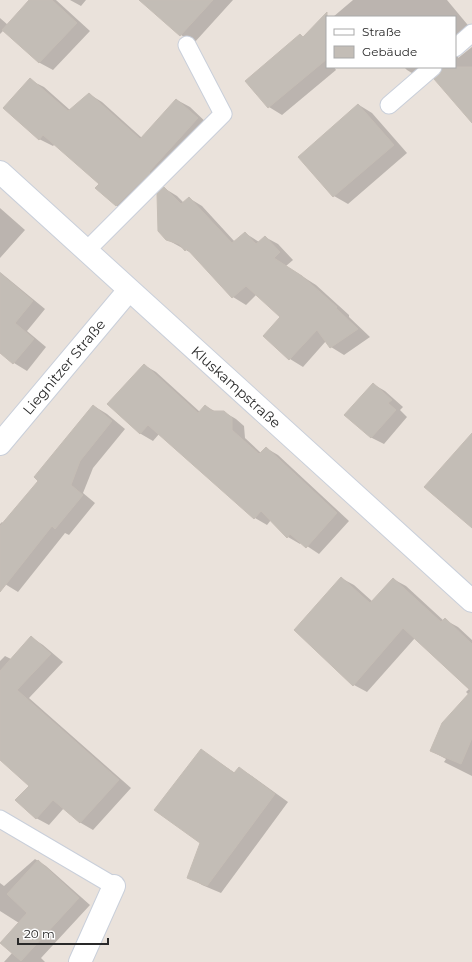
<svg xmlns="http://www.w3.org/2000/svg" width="472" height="962" font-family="Montserrat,sans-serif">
<rect width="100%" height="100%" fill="#eae2db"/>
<path fill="#0003" d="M31,0H56L90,31L53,70L40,63L4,30L0,34V18L8,25Z
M70,0H86L81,6Z
M159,0H233L194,43L181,35L151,9Z
M353,0H447L472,30L459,52L458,58L472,47V120L444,67H455V17H333Z
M327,22V67H334L336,70L282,115L269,107Z
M404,67H441L420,78L407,70Z
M30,80L44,87L70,110L89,94L102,102L142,138L177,100L190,107L210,126L130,213L117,206L97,188L100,184L55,144L53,146L39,139Z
M359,105L372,113L407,153L348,204L334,196L299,157Z
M164,188L177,196L184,203L189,198L202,206L235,242L245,233L259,242L265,237L278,244L293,260L286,266L316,285L349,315V317L370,337L344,355L331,347L326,341L303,367L290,359L264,336L281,317L257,294L246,305L233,297L193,254L166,239Z
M0,208L25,230L0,258Z
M0,272L45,309L27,331L46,347L27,371L14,363L0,352Z
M144,365L156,372L200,412L206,406L216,412H224L236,419L244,426L245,438L261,453L266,448L278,455L349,521L319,554L301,542L300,544L288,537L271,520L267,525L255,518L159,434L153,441L141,434L108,404Z
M373,384L385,391L403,407L400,410L407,417L384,444L372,438L346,415Z
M94,406L107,414L125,429L93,468L83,493L95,503L69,535L65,533L18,592L0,581V524L2,522L3,523L39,481Z
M341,578L354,585L373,602L393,579L406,586L444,621L445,620L458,627L472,640V776L444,762L446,759L431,751L469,695L466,692L469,689L415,638L367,692L354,685Z
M31,637L43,645L63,662L29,698L131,788L93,830L81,823L64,808L49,825L36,818L31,786L0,759V661L5,656L11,659Z
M201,750L235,773L239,768L252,776L288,802L221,893L202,885L189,877L202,843Z
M35,859L46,866L90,905L41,958L45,962H4L13,952L19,923L0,911V883L4,886Z"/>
<path fill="#c3bdb6" stroke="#c5bdb5" d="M29,0H52L77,23L39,63L2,30Z
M139,0H213L180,36Z
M327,12V59L268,108L245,81L300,34L303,37Z
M443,67H472V123L434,79L440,74Z
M30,78L68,111L89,93L140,139L176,99L198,118L149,172L150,173L116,206L95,188L99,184L43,135L39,140L3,108Z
M358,104L394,145L333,197L298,157Z
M164,187L181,204L189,197L232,243L245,232L256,244L265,236L280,252L274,258L302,276L337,307L336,308L358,329L330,348L317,330L289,360L263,336L280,317L246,286L232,298L187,249L185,251L179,244L166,240L158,231L157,194Z
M0,273L33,301L15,323L34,339L13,364L0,353Z
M144,364L198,413L205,405L212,411H224L232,418V430L259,454L266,447L337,513L306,548L290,534L287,538L261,511L254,519L148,425L140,434L107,404Z
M373,383L392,400L388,403L396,410L371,438L344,415Z
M93,405L112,421L80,461L71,485L83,495L55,529L52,526L0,592V526L38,481L34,477Z
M472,433V528L424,487Z
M341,577L370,603L393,578L441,622L445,618L472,644V738L461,764L430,751L442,723L471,691L403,628L353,686L294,630Z
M31,636L51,654L17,690L119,780L80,823L53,800L36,819L15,800L29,786L0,760V671Z
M201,749L234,773L239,767L275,794L207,886L187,878L200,843L154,810Z
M38,860L79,898L21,961L0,943L27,913L7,894Z"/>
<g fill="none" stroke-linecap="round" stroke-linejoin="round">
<g stroke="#c9cfda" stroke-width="19">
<path id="lane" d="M455,48L472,33
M389,105L433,67
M86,251L223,114L187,45
M0,819L114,886"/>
</g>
<g stroke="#c9cfda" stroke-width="24">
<path id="street" d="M0,172L472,601
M0,444L129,290
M80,962L114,886"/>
</g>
<use href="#lane" stroke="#fff" stroke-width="17"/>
<use href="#street" stroke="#fff" stroke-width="22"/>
</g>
<g text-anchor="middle" stroke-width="3.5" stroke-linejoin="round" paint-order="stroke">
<g font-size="14" fill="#292929" stroke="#fff">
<text transform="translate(64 367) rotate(-50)" y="5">Liegnitzer Straße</text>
<text transform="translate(236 387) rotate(42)" y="5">Kluskampstraße</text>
</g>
</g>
<rect x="326" y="16" width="130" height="52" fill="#ffffff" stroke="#a9a9a9"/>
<rect x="334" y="29" width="20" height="6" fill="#ffffff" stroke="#a9a9a9"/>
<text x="362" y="36" font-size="12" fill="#292929">Straße</text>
<rect x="334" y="46" width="20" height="12" fill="#c3bdb6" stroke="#a9a9a9"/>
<text x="362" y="56" font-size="12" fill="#292929">Gebäude</text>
<path d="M18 938v6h90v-6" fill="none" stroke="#292929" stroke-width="2"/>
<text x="24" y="938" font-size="12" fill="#292929" stroke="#ffffff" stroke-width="3" paint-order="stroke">20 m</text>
</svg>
